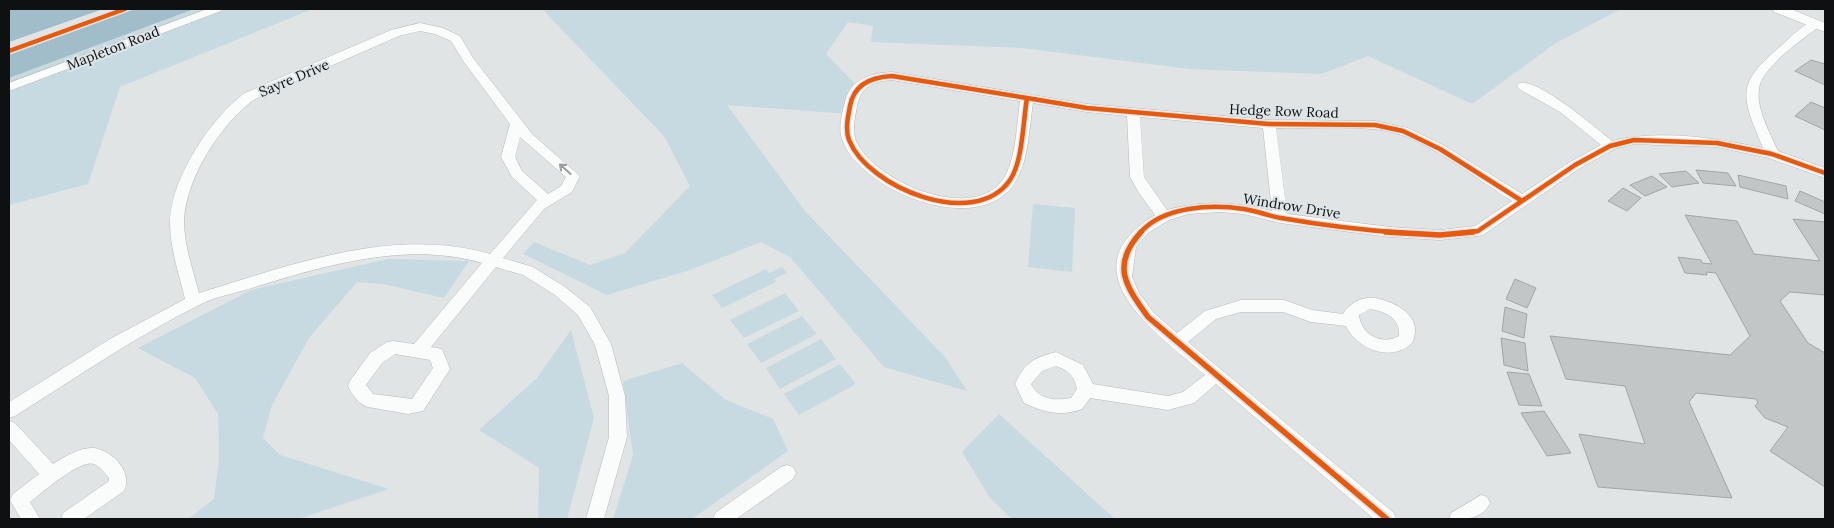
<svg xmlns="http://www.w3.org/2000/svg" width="1834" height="528" font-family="Lora,serif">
<rect width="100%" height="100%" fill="#e0e4e5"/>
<path fill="#c7dae2" d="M194,9H313L120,87L88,184L9,205V78Z
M542,9H1621L1556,43L1472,104L1368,56L1321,74L1190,69L1022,48L871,42L873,26L848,22L826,54L859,88L849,114L727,105L805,211L945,357L967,391L884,367L790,257L761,242L693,269L607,295L523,254L534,242L590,265L625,253L690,186L664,136Z
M1033,204L1075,208L1072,272L1028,267Z
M388,259L469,261L444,298L383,284L357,282L309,338L272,405L263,438L280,455L389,489L298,519H188L214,499L219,460L218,414L195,378L138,348L251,290Z
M782,267L787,273L774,279L776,282L722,308L712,295L766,269L769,273Z
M785,293L799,311L744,338L730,320Z
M802,316L817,334L761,363L747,344Z
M571,330L594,418L567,519H538L539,468L479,430L536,379Z
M821,339L836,359L780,389L766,368Z
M682,363L726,400L773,419L788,451L692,519H613L633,455L623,381Z
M840,364L856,384L799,415L784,394Z
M999,414L1115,519H1012L990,498L962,452Z"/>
<path fill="#a1bdc9" d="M9,9H103L9,42Z
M135,9H194L9,78V55Z"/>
<path fill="#c3c6c7" stroke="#a3a6a7" d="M1811,60L1825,64V85L1795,71Z
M1811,102L1825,108V130L1795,116Z
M1696,170L1728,173L1736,186L1703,183Z
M1686,171L1699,183L1672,187L1659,174Z
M1738,175L1786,186L1788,199L1740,187Z
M1652,176L1667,187L1645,196L1630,185Z
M1623,188L1641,198L1627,211L1608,201Z
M1800,191L1825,202V214L1795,201Z
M1685,215L1737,221L1754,254L1820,261L1793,219L1825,222V295L1790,292L1780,301L1808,343L1825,353V487L1770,451L1788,427L1765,418L1755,406L1758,403L1756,399L1696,393L1689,402L1732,498L1598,487L1579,434L1645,444L1625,386L1566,379L1550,336L1730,355L1750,336L1716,273L1706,272L1707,275L1685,273L1678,257L1701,260L1702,263L1712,264Z
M1515,279L1536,288L1527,308L1506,299Z
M1505,307L1527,314L1524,338L1502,331Z
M1501,338L1525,343L1528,371L1504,365Z
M1507,372L1529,374L1542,406L1519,405Z
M1544,411L1571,453L1547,456L1521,413Z"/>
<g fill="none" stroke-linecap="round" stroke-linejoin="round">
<g stroke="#b7babb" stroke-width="1">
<path id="minor" d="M207,9H223L221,11L9,91V83Z
M1816,20L1822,24L1820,26C1803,39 1761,67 1759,89C1756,109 1770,133 1778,151L1825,168V178L1769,158L1717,147L1634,144L1614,149L1580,168L1483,235L1478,236L1440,240L1390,237L1280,223L1244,214L1220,212L1188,214L1169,220L1148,233L1136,247L1132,277L1139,293L1154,313L1177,333L1205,311L1241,300H1284L1312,310L1343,314C1349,303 1363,296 1375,298C1393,302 1417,312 1415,333C1414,337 1414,341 1411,344C1390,363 1356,348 1346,326L1311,322L1283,312H1241L1216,319L1188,342L1394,513L1396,519H1374L1216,384L1194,403L1168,410L1090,398L1082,409C1060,417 1044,412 1024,403L1015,384C1025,363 1033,358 1056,352L1083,365L1093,384L1168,396L1183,392L1205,375C1156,333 1064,270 1155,215L1139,193L1130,177L1127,116L1087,112L1033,103C1029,128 1029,159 1016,181C982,240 860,192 842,139C838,128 842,113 845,102C850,79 871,73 892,72L1087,104L1269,120L1375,121L1408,128L1445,146L1522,194L1570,162L1601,145L1560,112L1519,89L1517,86L1519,83C1538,78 1596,128 1612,141C1662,129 1714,138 1763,148C1741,95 1735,84 1782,45C1791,37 1804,23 1816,20ZM892,80L1020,101C1017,123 1016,157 1005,176C977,226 874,182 856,141C852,130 855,117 857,107C860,87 873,81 892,80ZM1140,117L1263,128L1272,211C1236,202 1203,200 1167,210L1144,177ZM1276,128C1311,129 1368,124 1399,134C1438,148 1477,179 1512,201L1475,226L1440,230L1390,227L1287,214ZM1370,309C1384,311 1401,318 1399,336C1381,346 1361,334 1359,315ZM1056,366C1069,371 1074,375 1077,389L1071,398C1055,401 1039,400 1031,384L1042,371Z
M420,23L443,28L460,36L473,58L533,135L580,176L572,192L544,209L503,258L533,267L565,287L590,307L611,344L625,396L627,437L604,519H586L609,437V396L595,345L578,315L555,295L523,275L496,267L431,347L442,349L450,369L423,411L408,414L368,407C359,404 352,395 348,386L350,381L370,353L387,342L393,341L414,344L482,263C408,241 326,265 255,287C237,293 217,296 201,304C136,336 76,378 15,416L9,418V402L110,339L185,299C179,274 170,248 170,223C170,180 211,117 245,93L391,30ZM420,31L435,34L451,41L464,62L510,124L501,157L512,177L537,200L490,254C393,226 291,265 199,293C193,270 184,245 184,222C185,179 221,123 255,99L399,36ZM520,137L566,177L561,186L548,194L522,171L515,157ZM395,354L430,360L433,368L412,399L373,394L366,385L382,363Z
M9,421L15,423L53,464C64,457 80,447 94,448C113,451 133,472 124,491L84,519H61L63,513L109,481V478C105,474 100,466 94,464C80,459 42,493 30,502L40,519H21L10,500L13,494L39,474L9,440Z
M787,465L793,467L796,473L793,479L736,519H713L715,513L781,467Z
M1481,495L1487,497L1490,503C1482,520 1465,519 1449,519L1451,513Z"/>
</g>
<g stroke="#b7babb" stroke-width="1">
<path id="tertiary" d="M1772,9H1791L1825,23V32L1774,12Z"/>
</g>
<use href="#minor" fill="#fafbfb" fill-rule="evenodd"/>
<use href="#tertiary" fill="#fafbfb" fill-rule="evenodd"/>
<g stroke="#dde5e8" stroke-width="7">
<path id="cycleway-far1" d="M9,51L125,9
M892,76L1027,98C1023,121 1023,161 1010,180C975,231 868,188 849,140C845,129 848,117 850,106C854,84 871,77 892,76Z
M1027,98L1087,108L1269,124L1375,125L1403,131L1440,149L1522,201
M1140,233C1163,206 1212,204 1244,209C1257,211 1269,216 1281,218C1321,225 1363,230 1403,233
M1461,233L1478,231L1575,165L1610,146L1634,140L1717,143L1772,154L1825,173"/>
</g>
<g stroke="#dde5e8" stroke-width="9">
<path id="cycleway" d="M1141,232C1111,265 1125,285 1148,317L1387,519
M1386,232L1440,235L1473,232"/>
</g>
<use href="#cycleway-far1" stroke="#e8590c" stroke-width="4.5"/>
<use href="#cycleway" stroke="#e8590c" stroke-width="5.5"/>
</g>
<defs><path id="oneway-shaft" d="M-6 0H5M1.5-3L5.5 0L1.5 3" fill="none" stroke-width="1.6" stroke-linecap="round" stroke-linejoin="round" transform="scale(1.25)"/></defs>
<use stroke="#9c9d9e" href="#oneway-shaft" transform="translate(565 169) rotate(-138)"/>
<g text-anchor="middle" stroke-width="4" stroke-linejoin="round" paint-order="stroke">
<g font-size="14" fill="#0e1012" stroke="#dde5e8">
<text transform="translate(113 48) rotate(-21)" y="5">Mapleton Road</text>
<text transform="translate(294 78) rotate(-23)" y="5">Sayre Drive</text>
<text transform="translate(1284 111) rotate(2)" y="5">Hedge Row Road</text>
<text transform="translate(1292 206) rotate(9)" y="5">Windrow Drive</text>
</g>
</g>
<rect width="1834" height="528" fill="none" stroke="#0e1012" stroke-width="20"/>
</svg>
